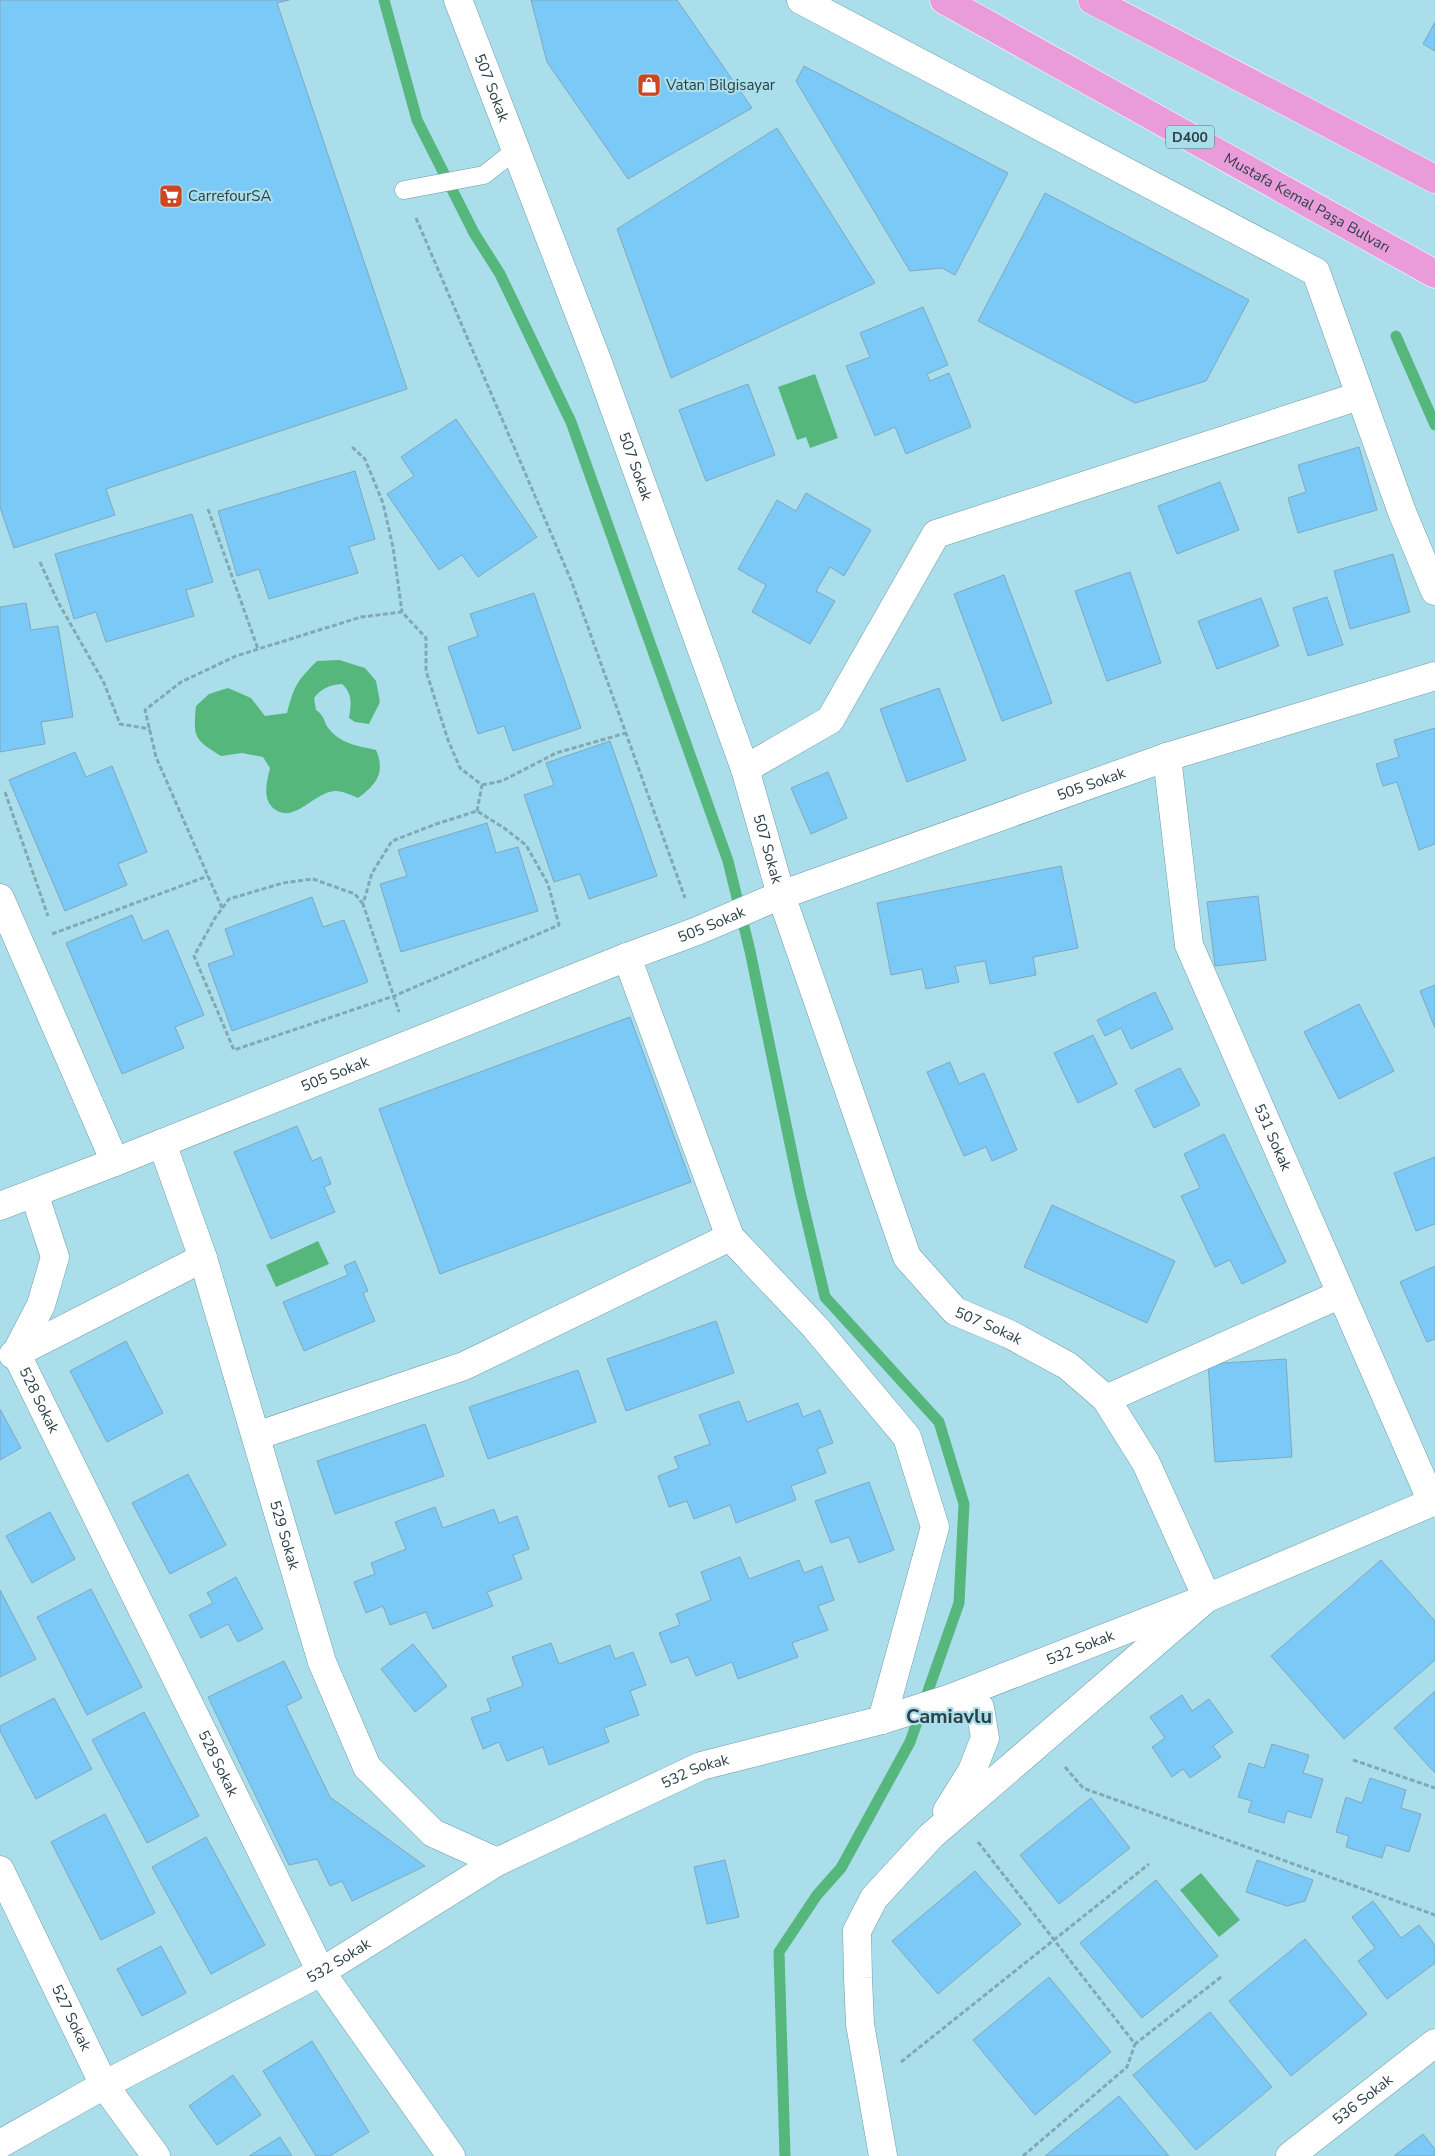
<svg xmlns="http://www.w3.org/2000/svg" width="1435" height="2156" font-family="'Nunito Sans',sans-serif">
<rect width="100%" height="100%" fill="#abdeeb"/>
<path fill="#56b77d" d="M815,374L838,438L810,448L806,437L797,440L778,387Z
M339,660L365,668L376,681L380,702L369,724L355,722L349,718C351,704 353,694 342,684C329,685 322,688 314,698L316,710C326,717 323,722 329,729C341,744 359,746 376,750C386,773 376,785 358,798C351,795 343,791 336,791C314,791 294,826 273,808C262,798 267,781 270,768L263,757L242,753L221,756C194,739 193,738 196,706L209,694L228,688L251,698L265,716L287,713C294,686 297,681 317,661Z
M318,1241L329,1264L276,1287L266,1265Z
M1201,1873L1240,1920L1219,1937L1180,1890Z"/>
<g fill="none" stroke-linecap="round" stroke-linejoin="round">
<path stroke="#56b77d" stroke-width="11" d="M384,0L417,120L474,233L500,274L571,422L728,861L750,951L800,1192L825,1297L939,1422L964,1504L959,1603L910,1742L841,1868L817,1895L779,1952L785,2156
M1396,336L1435,425"/>
</g>
<path fill="#7ac9f6" stroke="#80a8bf" d="M0,0H289L277,3L407,389L106,489L115,515L14,548L0,507Z
M531,0H677L752,108L628,179L547,62Z
M1435,22V51L1423,44Z
M804,66L1008,173L955,275L942,268L910,271L796,81Z
M777,128L875,283L671,378L617,229Z
M1045,193L1249,300L1206,381L1135,403L978,321Z
M923,307L948,365L927,374L930,381L949,373L971,427L906,454L895,427L875,436L846,366L870,357L860,333Z
M748,384L775,455L706,481L679,410Z
M456,419L537,537L478,577L462,555L439,570L387,494L414,476L401,457Z
M1359,447L1377,510L1298,533L1288,498L1306,492L1298,465Z
M355,471L375,539L349,547L358,573L269,599L259,569L237,576L218,511Z
M1220,482L1239,530L1177,554L1158,506Z
M806,493L871,530L844,576L830,567L816,591L835,601L810,644L752,612L766,585L738,569L777,500L796,511Z
M192,514L213,582L186,590L194,616L106,642L96,612L74,619L55,554Z
M1393,554L1410,612L1350,629L1334,571Z
M1130,572L1161,663L1107,681L1075,591Z
M1004,575L1052,703L1002,721L954,594Z
M534,593L581,728L513,751L504,726L478,734L448,647L478,636L470,614Z
M1327,597L1343,645L1308,656L1293,608Z
M1261,598L1279,646L1217,669L1198,621Z
M26,603L31,630L58,626L73,717L41,722L45,744L0,752V607Z
M939,688L966,760L907,782L880,709Z
M1435,728V844L1419,850L1397,782L1383,786L1376,764L1399,757L1394,740Z
M610,741L657,876L589,899L580,874L554,882L524,795L554,785L546,763Z
M75,752L86,777L112,766L147,852L118,864L127,885L65,911L9,780Z
M828,772L847,818L811,834L791,788Z
M487,823L496,853L518,847L538,911L401,952L380,884L407,876L398,850Z
M1061,866L1078,948L1033,957L1036,975L990,984L985,961L955,966L959,982L926,989L922,969L891,975L877,903Z
M1258,896L1266,960L1215,966L1207,902Z
M312,897L323,927L344,920L368,982L232,1031L208,964L234,955L225,929Z
M132,915L143,941L168,930L204,1015L175,1027L184,1048L122,1074L66,943Z
M1435,985V1028L1420,991Z
M1155,992L1173,1029L1131,1049L1121,1028L1105,1036L1097,1020Z
M1359,1004L1394,1071L1339,1099L1304,1032Z
M630,1017L691,1182L440,1274L379,1109Z
M1093,1035L1117,1084L1078,1103L1054,1053Z
M950,1062L959,1084L984,1073L1017,1150L992,1161L986,1147L964,1156L927,1072Z
M1180,1068L1200,1105L1154,1128L1135,1090Z
M297,1126L312,1161L321,1157L331,1184L324,1187L335,1212L271,1239L234,1152Z
M1224,1134L1286,1262L1242,1284L1230,1260L1215,1267L1181,1196L1200,1188L1184,1154Z
M1435,1157V1224L1416,1231L1394,1173Z
M1052,1205L1175,1261L1147,1323L1024,1267Z
M355,1261L368,1291L363,1293L375,1321L304,1351L283,1302L348,1275L344,1266Z
M1435,1266V1339L1427,1342L1400,1282Z
M716,1321L734,1373L626,1411L607,1359Z
M126,1341L163,1413L107,1442L70,1371Z
M1286,1359L1292,1457L1215,1462L1208,1364Z
M578,1370L596,1422L488,1459L469,1407Z
M739,1401L747,1422L798,1403L803,1417L820,1410L833,1443L817,1449L826,1473L791,1486L796,1500L736,1523L730,1505L694,1519L687,1501L669,1507L658,1476L679,1468L674,1457L710,1444L699,1415Z
M0,1409L21,1448L0,1460Z
M425,1424L444,1476L335,1514L317,1461Z
M188,1474L226,1545L170,1574L132,1503Z
M869,1482L894,1550L859,1563L849,1537L831,1543L815,1501Z
M435,1507L443,1528L494,1509L499,1523L517,1516L529,1549L513,1555L522,1579L487,1592L493,1606L433,1629L426,1612L390,1625L383,1606L366,1613L354,1582L375,1574L371,1563L406,1549L395,1522Z
M50,1512L75,1559L32,1583L6,1536Z
M740,1557L749,1579L799,1560L804,1573L822,1566L834,1600L818,1606L828,1630L792,1643L798,1657L738,1679L732,1662L696,1676L688,1657L671,1663L659,1633L680,1625L676,1614L711,1600L701,1572Z
M1381,1560L1435,1621V1660L1344,1739L1271,1656Z
M236,1577L263,1629L238,1642L228,1624L201,1638L189,1615L213,1603L207,1593Z
M91,1589L142,1687L87,1715L37,1617Z
M0,1590L36,1659L0,1677Z
M551,1643L559,1664L610,1645L615,1659L633,1652L646,1685L630,1691L639,1715L604,1728L609,1742L549,1765L543,1747L507,1761L499,1742L483,1749L471,1718L491,1711L487,1699L523,1686L512,1657Z
M413,1644L447,1686L415,1712L381,1669Z
M284,1661L302,1698L286,1706L330,1797L425,1866L352,1901L342,1881L330,1886L317,1859L289,1865L208,1697Z
M1435,1691V1773L1394,1728Z
M1182,1695L1192,1711L1209,1699L1233,1732L1213,1746L1221,1757L1190,1778L1183,1769L1172,1777L1152,1747L1165,1738L1150,1717Z
M54,1698L92,1769L36,1799L0,1731V1726Z
M144,1712L199,1816L147,1843L92,1740Z
M1272,1744L1309,1755L1303,1773L1323,1779L1311,1818L1287,1811L1284,1823L1248,1812L1252,1801L1238,1797L1249,1763L1264,1768Z
M1370,1778L1406,1790L1401,1808L1421,1814L1409,1852L1386,1845L1382,1858L1346,1847L1349,1836L1336,1832L1346,1797L1362,1803Z
M1091,1798L1130,1848L1059,1904L1020,1855Z
M105,1814L155,1913L101,1940L51,1842Z
M206,1837L265,1945L211,1974L152,1867Z
M725,1860L739,1917L707,1924L694,1867Z
M1257,1860L1313,1880L1305,1901L1287,1906L1246,1892Z
M975,1871L1021,1924L938,1994L892,1941Z
M1156,1880L1218,1956L1142,2018L1080,1943Z
M1373,1901L1401,1938L1419,1925L1435,1945V1963L1387,1999L1358,1961L1375,1948L1352,1917Z
M1305,1939L1367,2014L1291,2076L1229,2001Z
M161,1946L186,1993L142,2016L117,1969Z
M1049,1977L1111,2052L1035,2115L973,2040Z
M1210,2012L1272,2087L1196,2150L1133,2075Z
M312,2041L369,2132L330,2156H316L263,2071Z
M233,2075L261,2115L217,2145L189,2106Z
M1119,2096L1169,2156H1045Z
M1423,2134L1435,2149V2156H1394Z
M280,2137L292,2156H249Z"/>
<g fill="none" stroke-linecap="round" stroke-linejoin="round">
<g stroke="#6c9da9" stroke-width="19">
<path id="service" d="M404,190L484,175L517,149"/>
</g>
<g stroke="#6c9da9" stroke-width="29">
<g id="minor">
<path id="s1" d="M458,0L597,360L745,769L781,895L907,1257L955,1311L1009,1334L1068,1366L1106,1399L1146,1463L1207,1598L931,1836L874,1898L857,1931L858,1978L860,2024L883,2156"/>
<path d="M801,0L1316,272L1402,512L1435,591"/>
<path id="s2" d="M1167,757L1189,945L1432,1502"/>
<path d="M745,769L830,720L936,534L1359,396"/>
<path d="M0,898L115,1162"/>
<path d="M627,957L730,1237L815,1327L907,1437L935,1527L882,1720"/>
<path id="s3" d="M162,1143L203,1258L322,1662L367,1767L433,1833L497,1862"/>
<path id="s4" d="M34,1193L55,1257L41,1305L16,1353L321,1972L451,2156"/>
<path id="s5" d="M0,1206L115,1162L627,957L697,931L781,895L1167,757L1435,676"/>
<path d="M13,1355L203,1258"/>
<path d="M1106,1399L1341,1294"/>
<path d="M256,1436L464,1366L730,1237"/>
<path d="M947,1811L972,1771L985,1738L980,1708L951,1698"/>
<path id="s6" d="M0,1870L104,2085L156,2156"/>
<path id="s7" d="M0,2144L104,2085L321,1972L497,1862L701,1766L882,1720L951,1698L1207,1598L1435,1501"/>
<path id="s8" d="M1290,2156L1435,2043"/>
</g>
</g>
<g stroke="#fff" stroke-width="29">
<g id="trunk">
<path id="s9" d="M944,0L1435,274"/>
<path d="M1092,0L1435,179"/>
</g>
</g>
<path stroke="#80a9b4" stroke-width="3" stroke-dasharray="5 2.5" stroke-linecap="butt" d="M416,218L571,580L685,898
M352,447L365,459L383,503L393,547L402,612
M208,509L258,649
M40,562L58,602L104,683L120,724L150,729
M482,785L502,781L556,753L626,733
M5,792L48,916
M363,904L355,894L313,879L283,883L229,899L215,918L194,956L234,1050L394,996L559,925L548,884L526,845L504,828L477,811L436,824L392,841L372,873L363,904L399,1012
M222,908L156,757L145,710L181,682L236,656L361,617L402,612L426,638V671L448,740L460,768L482,785L477,811
M52,934L208,876
M1353,1760L1435,1788
M1065,1767L1083,1788L1435,1915
M978,1842L1135,2044L1221,1977
M901,2062L1149,1864
M1023,2156L1127,2067L1135,2044"/>
<use href="#service" stroke="#fff" stroke-width="18"/>
<use href="#minor" stroke="#fff" stroke-width="28"/>
<use href="#trunk" stroke="#ea9cda" stroke-width="28"/>
</g>
<defs>
<g id="shop-square" transform="scale(1.25)"><rect x="-9" y="-9" width="18" height="18" rx="4" fill="#ce4522" stroke="#abdeeb"/><path d="M-5-2.5h2.3a2.7 3.5 0 0 1 5.4 0H5L5.5 6h-11ZM-1.5-2.5h3a1.5 2.3 0 0 0-3 0Z" fill="#fff"/></g>
<g id="supermarket-square" transform="scale(1.25)"><rect x="-9" y="-9" width="18" height="18" rx="4" fill="#ce4522" stroke="#abdeeb"/><path d="M-6-5.5h2.5l.6 2H6L4.5 2H-2.5L-4.4-4H-6ZM-1.5 3.2a1.3 1.3 0 1 0 .1 0ZM3 3.2a1.3 1.3 0 1 0 .1 0Z" fill="#fff"/></g>
</defs>
<g fill-rule="evenodd">
<use href="#shop-square" x="649" y="85"/>
<use href="#supermarket-square" x="171" y="196"/>
</g>
<g text-anchor="middle" stroke-width="4.5" stroke-linejoin="round" paint-order="stroke">
<rect fill="#abdeeb" stroke="#527078" stroke-width="1" x="1166" y="125.5" width="48" height="23" rx="4"/>
<g font-size="14" font-weight="bold" fill="#2c4146">
<text x="1190" y="142">D400</text>
</g>
<g font-size="15" fill="#2c4146" stroke="#abdeeb" text-anchor="start">
<text x="666" y="90">Vatan Bilgisayar</text>
<text x="188" y="201">CarrefourSA</text>
</g>
<g font-size="15" fill="#2c4146" stroke="#abdeeb">
<text dy="5" stroke="none"><textPath href="#s1" startOffset="94">507 Sokak</textPath></text>
<text dy="5" stroke="none"><textPath href="#s9" startOffset="416">Mustafa Kemal Paşa Bulvarı</textPath></text>
<text dy="5" stroke="none"><textPath href="#s1" startOffset="499">507 Sokak</textPath></text>
<text dy="5" stroke="none"><textPath href="#s5" startOffset="1170">505 Sokak</textPath></text>
<text dy="5" stroke="none"><textPath href="#s1" startOffset="904">507 Sokak</textPath></text>
<text dy="5" stroke="none"><textPath href="#s5" startOffset="765">505 Sokak</textPath></text>
<text dy="5" stroke="none"><textPath href="#s5" startOffset="360">505 Sokak</textPath></text>
<text dy="5" stroke="none"><textPath href="#s2" startOffset="399">531 Sokak</textPath></text>
<text dy="5" stroke="none"><textPath href="#s1" startOffset="1444">507 Sokak</textPath></text>
<text dy="5" stroke="none"><textPath href="#s4" startOffset="224">528 Sokak</textPath></text>
<text dy="5" stroke="none"><textPath href="#s3" startOffset="411">529 Sokak</textPath></text>
<text dy="5" stroke="none"><textPath href="#s7" startOffset="1195">532 Sokak</textPath></text>
<text dy="5" stroke="none"><textPath href="#s4" startOffset="629">528 Sokak</textPath></text>
<text dy="5" stroke="none"><textPath href="#s7" startOffset="790">532 Sokak</textPath></text>
<text dy="5" stroke="none"><textPath href="#s7" startOffset="385">532 Sokak</textPath></text>
<text dy="5" stroke="none"><textPath href="#s6" startOffset="164">527 Sokak</textPath></text>
<text dy="5" stroke="none"><textPath href="#s8" startOffset="92">536 Sokak</textPath></text>
</g>
<g font-size="20" font-weight="bold" fill="#2c4146" stroke="#abdeeb">
<text x="949" y="1723">Camiavlu</text>
</g>
</g>
</svg>
